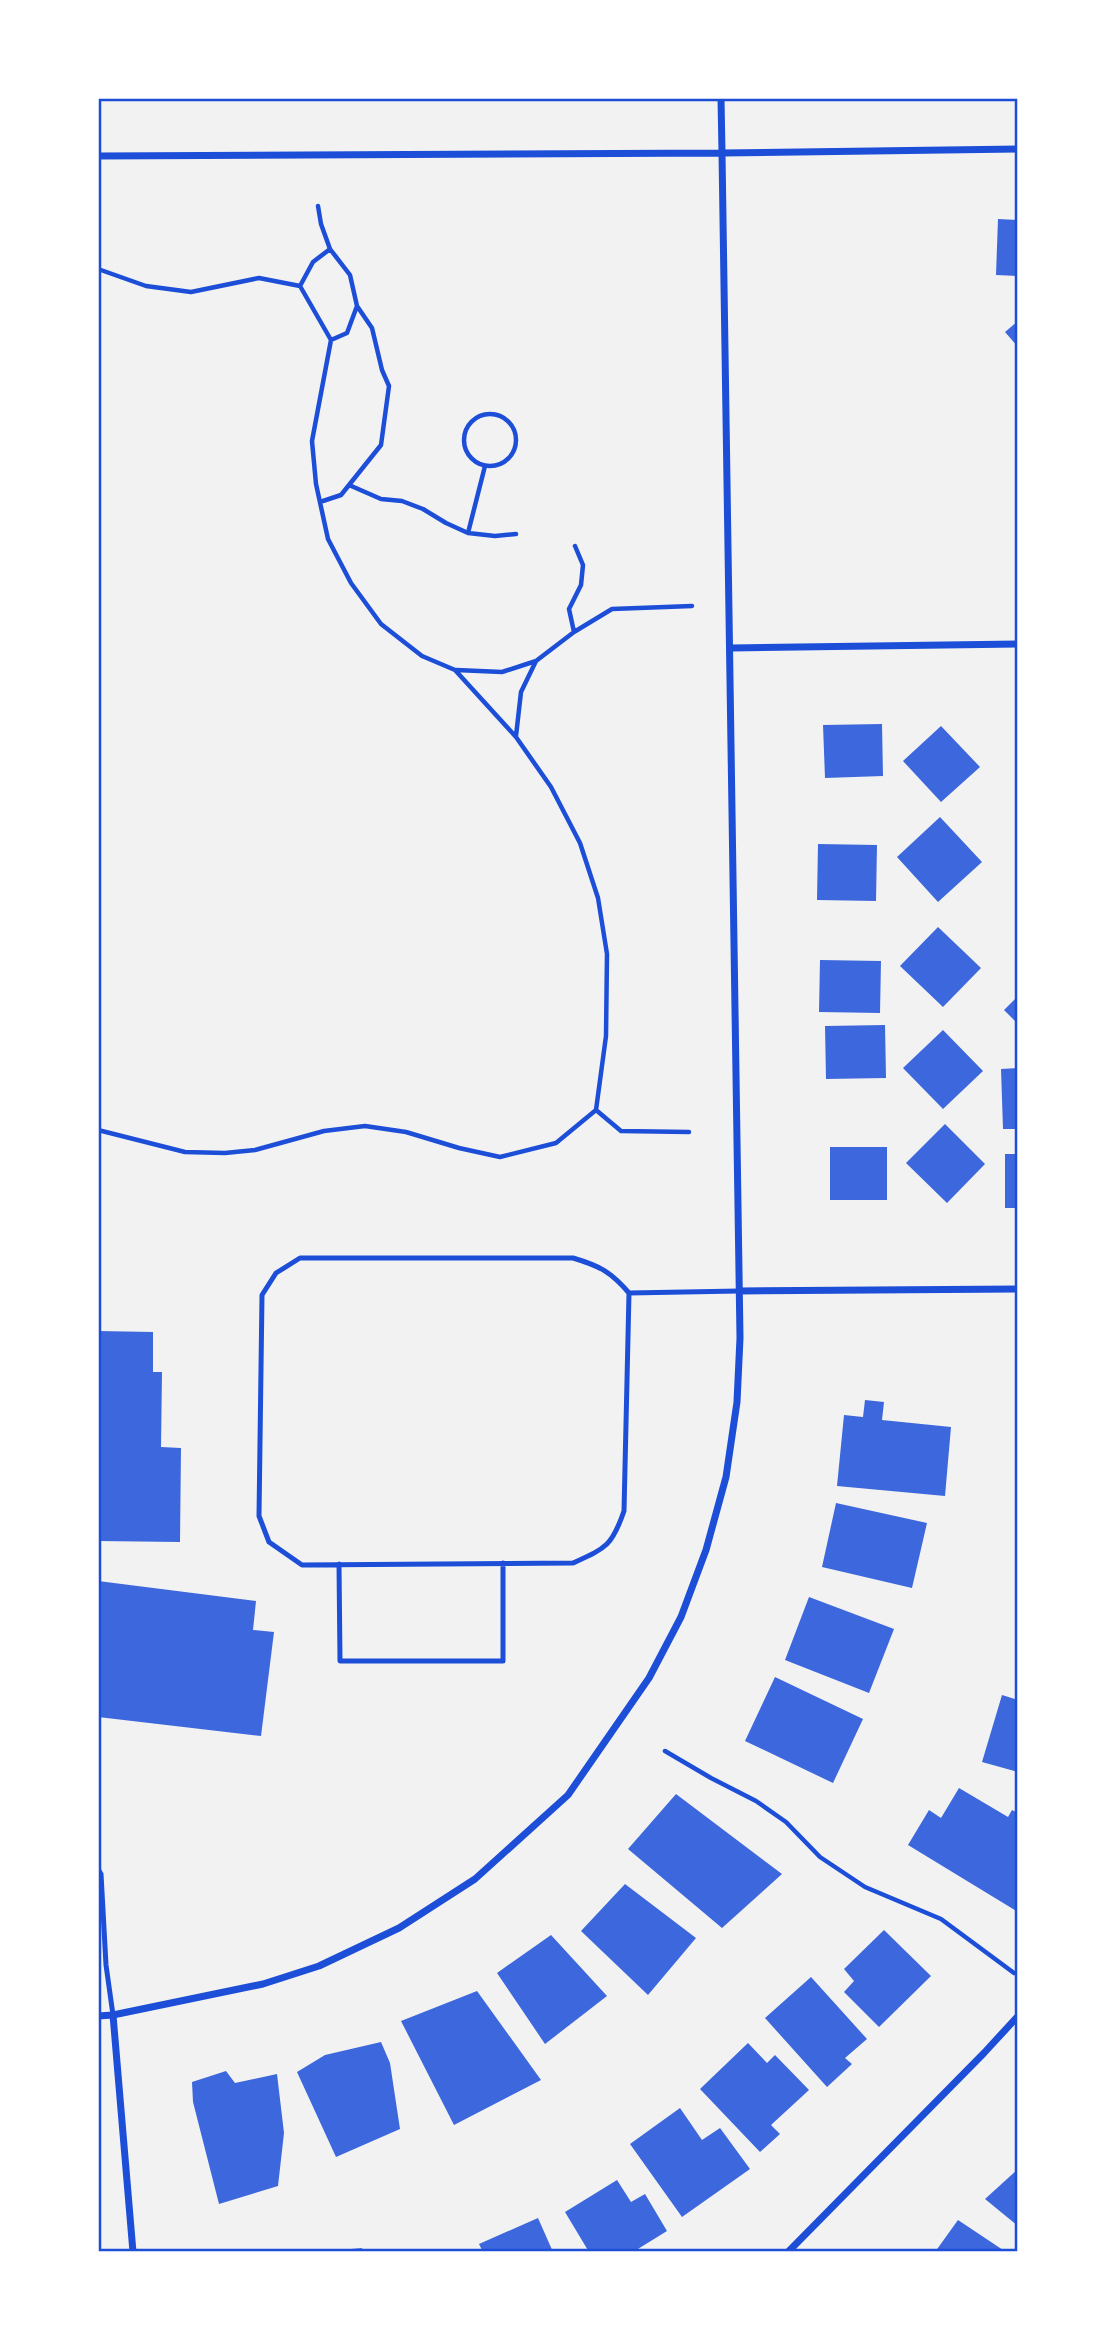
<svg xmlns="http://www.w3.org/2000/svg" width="1116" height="2350" font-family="Ubuntu,sans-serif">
<rect width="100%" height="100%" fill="#f2f2f2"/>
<path fill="#3d67dc" d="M998,219L1018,220V276L996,275Z
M1018,321V347L1005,332Z
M882,724L883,776L825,778L823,725Z
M941,726L980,767L941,802L903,761Z
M940,817L982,862L938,902L897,857Z
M818,844L877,845L876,901L817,900Z
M938,927L981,968L943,1007L900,966Z
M820,960L881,961L880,1013L819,1012Z
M1018,996V1024L1004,1010Z
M885,1025L886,1078L826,1079L825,1026Z
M943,1030L983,1071L943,1109L903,1068Z
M1018,1068V1129H1003L1001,1069Z
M945,1124L985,1164L947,1203L906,1163Z
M830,1147H887V1200H830Z
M1005,1154H1018V1208H1005Z
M98,1331L153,1332V1372H162L161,1447L181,1448L180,1542L98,1541Z
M865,1400L884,1402L882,1420L951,1427L945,1496L837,1486L844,1415L863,1417Z
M836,1503L927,1523L912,1588L822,1567Z
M98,1581L256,1601L253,1630L274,1632L261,1736L98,1717Z
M809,1597L894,1629L869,1693L785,1660Z
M775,1677L863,1719L833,1783L745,1741Z
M1002,1695L1018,1700V1772L982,1762Z
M959,1788L1008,1817L1012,1810L1018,1813V1912L908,1845L929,1810L941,1818Z
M676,1794L782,1874L722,1928L628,1849Z
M625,1884L696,1938L648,1995L581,1931Z
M884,1930L931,1976L879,2027L844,1992L854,1981L844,1969Z
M551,1935L607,1996L545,2044L497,1973Z
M811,1977L867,2039L845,2058L852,2064L827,2087L765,2018Z
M477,1991L541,2080L454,2125L401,2021Z
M381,2042L390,2063L400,2129L336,2157L297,2072L325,2055Z
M748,2043L767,2063L775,2055L809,2090L771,2125L780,2134L760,2152L700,2089Z
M226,2071L235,2083L277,2074L284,2133L278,2186L219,2204L193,2102L192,2082Z
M680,2108L702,2140L720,2128L750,2169L682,2217L630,2144Z
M1018,2169V2226L985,2199Z
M617,2180L631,2202L645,2194L667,2231L633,2252H589L565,2212Z
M538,2218L553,2252H483L479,2244Z
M958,2220L1006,2252H935Z
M362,2248V2252H340V2250Z"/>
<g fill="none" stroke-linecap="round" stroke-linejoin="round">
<path stroke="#1d4ed8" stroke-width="4.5" d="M330,249L350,275L357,306L347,333L331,340
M98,269L146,286L191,292L259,278L300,286L331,340L312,441L316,484L328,539L351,583L381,624L422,656L455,670L516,737L551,787L580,843L598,898L607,954L606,1036L596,1110L556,1143L500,1157L459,1148L406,1132L365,1126L324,1131L255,1150L225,1153L185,1152L98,1130
M300,286L313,262L330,249L321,224L318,206
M464 440a26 26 0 1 1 52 0a26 26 0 1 1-52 0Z
M349,485L381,499L402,501L423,509L446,523L468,533L495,536L516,534
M320,502L341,495L381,445L389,386L382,370L372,328L357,306
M468,533L485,466
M574,632L569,609L581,585L583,565L575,546
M456,670L502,672L536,661
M516,736L521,692L536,661L574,632L612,609L692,606
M596,1110L621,1131L689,1132
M665,1751L711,1778L756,1801L786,1822L820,1857L865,1887L941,1919L1014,1973"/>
<path stroke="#1d4ed8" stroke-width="5" d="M629,1293L624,1511C612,1546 606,1548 573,1563L302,1565L269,1542L259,1516L262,1295L276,1273L300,1258H573C600,1266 611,1272 629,1293L739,1291
M339,1564L340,1661H503V1563
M98,1869L101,1874L106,1965L113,2015"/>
<path stroke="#1d4ed8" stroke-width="7" d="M721,98L722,153L1018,149
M98,156L722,153L740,1338L737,1402L726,1477L706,1550L681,1617L649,1678L568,1795L475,1879L399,1928L319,1966L263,1984L113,2015L98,2016
M731,648L1018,644
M739,1291L1018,1289
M113,2015L133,2252
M788,2252L984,2053L1018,2016"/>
</g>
<rect width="1116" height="2350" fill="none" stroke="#ffffff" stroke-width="200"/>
<rect x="100" y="100" width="916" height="2150" fill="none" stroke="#1d4ed8" stroke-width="2.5"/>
</svg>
